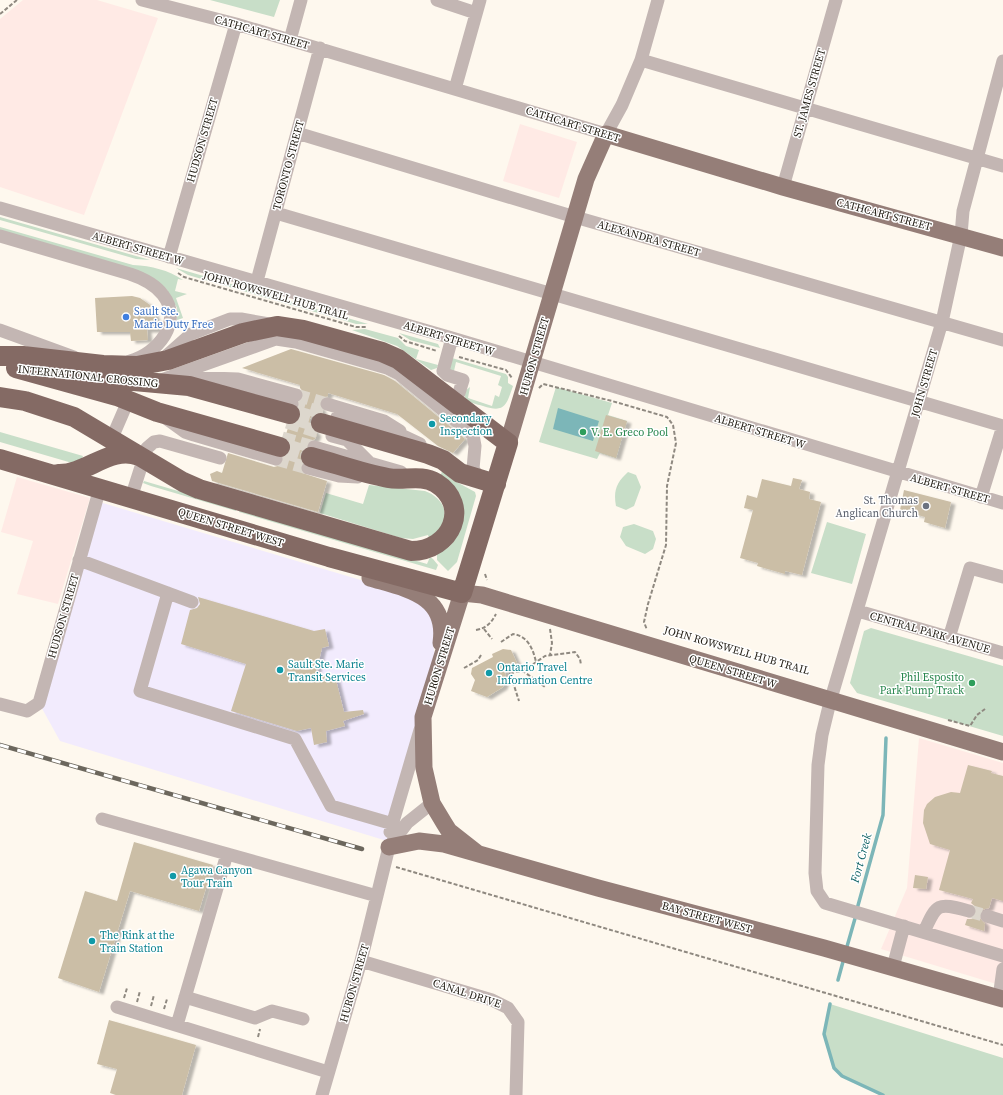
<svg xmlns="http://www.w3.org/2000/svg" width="1003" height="1095" font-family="'Source Serif 4',serif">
<defs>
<filter id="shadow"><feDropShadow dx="4.5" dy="2.5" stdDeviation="1" flood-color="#0004"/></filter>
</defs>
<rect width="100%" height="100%" fill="#fef8ee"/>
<path fill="#ffeae5" d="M23,0H97L158,18L84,215L0,187V19Z
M520,124L577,142L559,198L503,181Z
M17,477L90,498L58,604L17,594L33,541L1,532Z
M919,738L1003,763V986L881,949L907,888Z"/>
<path fill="#f2ebfd" d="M96,501L374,584L425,604L436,624L433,645L438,670L387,841L60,741L39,703Z"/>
<path fill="#c8dec8" d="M210,0H280L274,17Z
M0,217L150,260L136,259L0,220Z
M0,227L133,265C152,266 168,270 183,280L178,279L175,291L187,294L176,298L183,318L177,320V308L167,290L0,231Z
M176,268L368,324H356L188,275Z
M365,329L398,338L406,346L419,350L416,359L438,365L437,368L431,370L397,346L352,330Z
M399,333L438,344L440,348L410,340Z
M452,358L506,374L508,377V383L513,386C506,406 505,413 483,406C476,404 470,403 465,399V391L470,387L468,398L492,406L495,395L499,397L502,387L498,385L501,376L456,362L454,371H449Z
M556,387L612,403L608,415L627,421L616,458L600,453L597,459L539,442Z
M0,432L83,456L79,465L0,442Z
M442,471L453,480L475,492L476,496L457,562L448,571L437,560V554L449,547L454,541L440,478Z
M628,472L636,475L641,487L634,506L626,510L616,506C613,490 617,482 628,472Z
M144,481L236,508V511L151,486L143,483Z
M369,485L425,491C439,496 450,509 442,525C440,530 433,535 429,538L428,535L413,539L401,538L320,513L326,493L363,504Z
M240,509L427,564L430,557L433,559L438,565L436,570L239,512Z
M827,522L866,534L852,584L811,573Z
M634,524L653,531L656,539L653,549L645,554L626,546L620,537L623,527Z
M871,628L1003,666V736L857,693L850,683L864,631Z
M830,1004L1003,1058V1095H883L842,1076L834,1068L824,1034Z"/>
<path fill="#7cb6b8" d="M558,408L599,421L593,441L553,429Z"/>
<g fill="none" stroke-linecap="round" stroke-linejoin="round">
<path stroke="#7cb6b8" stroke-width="3.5" d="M857,909L883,815L886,738
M846,950L856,915
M838,980L844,958
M830,1004L824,1034L834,1068L842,1076L883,1095"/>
</g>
<path fill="#cbbea6" filter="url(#shadow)" d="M132,296L140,298L150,305L158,323V330H147L148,340L131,341L130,332H97L95,298Z
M291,349L384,375L395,381L465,439L453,453L438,446L397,414L328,393V396L322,398L319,402V406L323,412L313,414L310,419V426L317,434L315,439L308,442L300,454L302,463L300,470L302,473L327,481L318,512L212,481L210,474L217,471L222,473L228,453L274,467L281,465L284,458L288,455L291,445L285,437L289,425L298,422L301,417L300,402L304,397V393L300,388V385L242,368Z
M606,415L627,421L616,458L595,451Z
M793,478L802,480L799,489L810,492L809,499L821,502L802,575L785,571V574L757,566L758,563L740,558L753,510L744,508L747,495L757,498L762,479L791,486Z
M904,490L951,502L945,528L924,522L925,517L900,510Z
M198,597L314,631L325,629L329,646L322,648L316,673L331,678L335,676L344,712L363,710L364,714L343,721L345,726L326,731L327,742L314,745L311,728L297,731L231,711L246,664L181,644L190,610L197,608L200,604Z
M503,649L511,650L517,663L509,668V670L505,672L506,677L503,687L487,697L471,691L475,680L471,674L472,668L493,657L492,654Z
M968,765L992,771L991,773L1003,776V901L992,898L989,908L981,910L979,917L985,924L984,931L965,925L967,919H972L977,913V908L971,903L973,899L939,890L950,850L930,844L923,823L924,810L927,804L935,797L951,792L960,793Z
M134,842L213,865L199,911L130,891L99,992L58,978L85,891L117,901Z
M915,875L928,877L926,889L913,888Z
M109,1020L196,1045L182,1095H116L110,1093L117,1069L97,1064Z"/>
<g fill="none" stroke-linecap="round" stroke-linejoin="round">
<path stroke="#ddd7cd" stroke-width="13" stroke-dasharray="13 6" stroke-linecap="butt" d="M296,395L327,404
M292,404L323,413
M287,422L318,432
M282,438L314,447
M276,459L308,468
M969,911L987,916"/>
<path stroke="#ddd7cd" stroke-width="20" stroke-dasharray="20 10" stroke-linecap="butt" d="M290,414L321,423
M280,447L311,457"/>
<path stroke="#8f8980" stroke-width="2" stroke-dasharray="4 2" stroke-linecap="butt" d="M0,14L17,0
M178,273L184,277L356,327H366
M399,336L405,341L437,351
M459,357L506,370L512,378
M539,388L543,384L612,401L667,417L673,425L676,443L667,486L666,545L648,604L644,622L647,630
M485,574L487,580
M484,629L492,639
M550,629L552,643L550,655
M476,630C487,628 491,623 496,614
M501,642L513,634C528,636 533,649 536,662
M464,668L478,660L481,655
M509,670L519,701
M523,671L545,656L575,652L580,659L581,665
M510,673L523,671L545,687
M948,720L970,726L977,715L985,709
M396,867L1003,1045
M124,998L127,988
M137,1002L140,991
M151,1006L154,995
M164,1009L167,999
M258,1037L260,1029"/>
<path stroke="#c3b6b3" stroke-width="13" d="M142,0L236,24L606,134L622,105L641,60L658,0
M437,0L476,13
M290,40L301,0
M641,60L1003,166
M1003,61L963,211L961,235L942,322L830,702L822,735L818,765L815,873L817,891L825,903L1003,956
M455,89L480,0
M297,133L575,217L1003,340
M783,187L836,0
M0,208L452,338L1003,503
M276,213L1003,426
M0,236L130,274C142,278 155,284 163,295C184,322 157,354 130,361
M169,257L236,24
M257,281L320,48
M0,330L74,357
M452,338L443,371L447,375L463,380L459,393L453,401
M165,357L191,334L230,319H241L269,324
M182,377L238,379L296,395
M161,380L276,339L296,342L387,368L399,374L473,435L475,446L473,469L481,480
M217,387L242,390L292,404
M327,404L384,421L400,431
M337,417L403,436L420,444
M167,419L185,432L194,435L276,459
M332,436L347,440L369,462
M112,438L128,401
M314,447L401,472
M308,468L339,476L358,477
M981,497L1003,426
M131,498L147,448L154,442L160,441L220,458
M79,560L192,602
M168,593L140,691L295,739L331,806L393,824
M858,611L1003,653
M949,638L970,568L1003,577
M0,704L27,711L39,703L100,488
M102,819L377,896
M390,832L420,730
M987,916L1003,921
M924,932C937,902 938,903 969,911
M361,961L492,1000L508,1008L518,1022L516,1095
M893,967L904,926
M185,997L255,1018L272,1011L303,1019
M999,998L1003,969
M117,1007L328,1072
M177,1025L227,854
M322,1095L361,961L389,847L407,823L432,803"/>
<path stroke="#957e78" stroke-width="17" d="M508,443L586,179L606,134L783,187L1003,248
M370,578C407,589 448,595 441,643
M389,847L419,841L444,844L598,888L824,948L1003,999
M477,853L449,831L444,823L432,803L424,768L423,717L462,593L482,595L1003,752"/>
<path stroke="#846a64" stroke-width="20" d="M0,356H23L103,365L137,366L168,360L243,333L277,326L303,330L382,352L398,359L508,443L462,593L329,557L0,459
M16,368L117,396L157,412L280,447
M79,376L189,386L290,414
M0,397L25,401L74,417L183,482L199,489L411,551C452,551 471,505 436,483C421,474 404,481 388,478C362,473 337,464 311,457
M321,423L428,454L443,460L460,473L496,484
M58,474C87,475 110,445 139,456"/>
<g stroke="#6c675d" stroke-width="4.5">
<path id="rail" d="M0,745L362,849"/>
</g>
<use href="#rail" stroke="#fff" stroke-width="3" stroke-dasharray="9" stroke-linecap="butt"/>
</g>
<circle fill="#3f7fe0" stroke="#fff" stroke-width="1.5" cx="126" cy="317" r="4"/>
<g fill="#0f9aa8" stroke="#fff" stroke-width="1.5">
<circle cx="432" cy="424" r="4"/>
<circle cx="280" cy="670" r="4"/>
<circle cx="489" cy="673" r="4"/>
<circle cx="173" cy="876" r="4"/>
<circle cx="92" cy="941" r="4"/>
</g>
<g fill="#2e9e5b" stroke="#fff" stroke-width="1.5">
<circle cx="583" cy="432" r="4"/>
<circle cx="972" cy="683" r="4"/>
</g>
<circle fill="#6b7280" stroke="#fff" stroke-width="1.5" cx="926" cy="506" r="4"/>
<g text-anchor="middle" stroke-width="3" stroke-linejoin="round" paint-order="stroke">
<g font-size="11" fill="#211c13" stroke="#fff">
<text transform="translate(262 32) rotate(16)" y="4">CATHCART STREET</text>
<text transform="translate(809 93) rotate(-74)" y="4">ST. JAMES STREET</text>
<text transform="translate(573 124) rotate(17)" y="4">CATHCART STREET</text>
<text transform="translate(202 140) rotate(-74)" y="4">HUDSON STREET</text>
<text transform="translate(288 165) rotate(-75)" y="4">TORONTO STREET</text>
<text transform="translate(884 214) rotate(15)" y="4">CATHCART STREET</text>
<text transform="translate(649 238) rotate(16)" y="4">ALEXANDRA STREET</text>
<text transform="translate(138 248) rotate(16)" y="4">ALBERT STREET W</text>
<text transform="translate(276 295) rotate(16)" y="4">JOHN ROWSWELL HUB TRAIL</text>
<text transform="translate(449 338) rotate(17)" y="4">ALBERT STREET W</text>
<text transform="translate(534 356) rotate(-74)" y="4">HURON STREET</text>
<text transform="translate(88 376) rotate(6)" y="4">INTERNATIONAL CROSSING</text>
<text transform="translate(924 383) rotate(-74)" y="4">JOHN STREET</text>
<text transform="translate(760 431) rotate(17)" y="4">ALBERT STREET W</text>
<text transform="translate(950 488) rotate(16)" y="4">ALBERT STREET</text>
<text transform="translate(231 527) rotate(17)" y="4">QUEEN STREET WEST</text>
<text transform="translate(63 616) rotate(-74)" y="4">HUDSON STREET</text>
<text transform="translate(930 632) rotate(16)" y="4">CENTRAL PARK AVENUE</text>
<text transform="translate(737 650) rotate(16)" y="4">JOHN ROWSWELL HUB TRAIL</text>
<text transform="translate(439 666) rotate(-73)" y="4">HURON STREET</text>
<text transform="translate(733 671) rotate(17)" y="4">QUEEN STREET W</text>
<text transform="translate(707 917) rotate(15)" y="4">BAY STREET WEST</text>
<text transform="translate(354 983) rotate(-74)" y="4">HURON STREET</text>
<text transform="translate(467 993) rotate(18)" y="4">CANAL DRIVE</text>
</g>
<g font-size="11" fill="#366cbe" stroke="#fff" text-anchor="start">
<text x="134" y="315">Sault Ste.<tspan x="134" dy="13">Marie Duty Free</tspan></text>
</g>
<g font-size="11" fill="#0d838f" stroke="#fff" text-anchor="start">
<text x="440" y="422">Secondary<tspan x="440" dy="13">Inspection</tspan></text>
<text x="288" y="668">Sault Ste. Marie<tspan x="288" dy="13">Transit Services</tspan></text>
<text x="497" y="671">Ontario Travel<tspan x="497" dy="13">Information Centre</tspan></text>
<text x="181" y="874">Agawa Canyon<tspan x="181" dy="13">Tour Train</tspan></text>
<text x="100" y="939">The Rink at the<tspan x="100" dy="13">Train Station</tspan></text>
</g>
<g font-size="11" fill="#27864d" stroke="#fff" text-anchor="start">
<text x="591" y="436">V. E. Greco Pool</text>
<text x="964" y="681" text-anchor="end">Phil Esposito<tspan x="964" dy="13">Park Pump Track</tspan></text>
</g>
<g font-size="11" fill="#5b616d" stroke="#fff" text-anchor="end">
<text x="918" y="504">St. Thomas<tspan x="918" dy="13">Anglican Church</tspan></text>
</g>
<g font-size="12" font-style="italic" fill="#085e61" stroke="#fff">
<text transform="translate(861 858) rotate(-75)" y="4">Fort Creek</text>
</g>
</g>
</svg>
